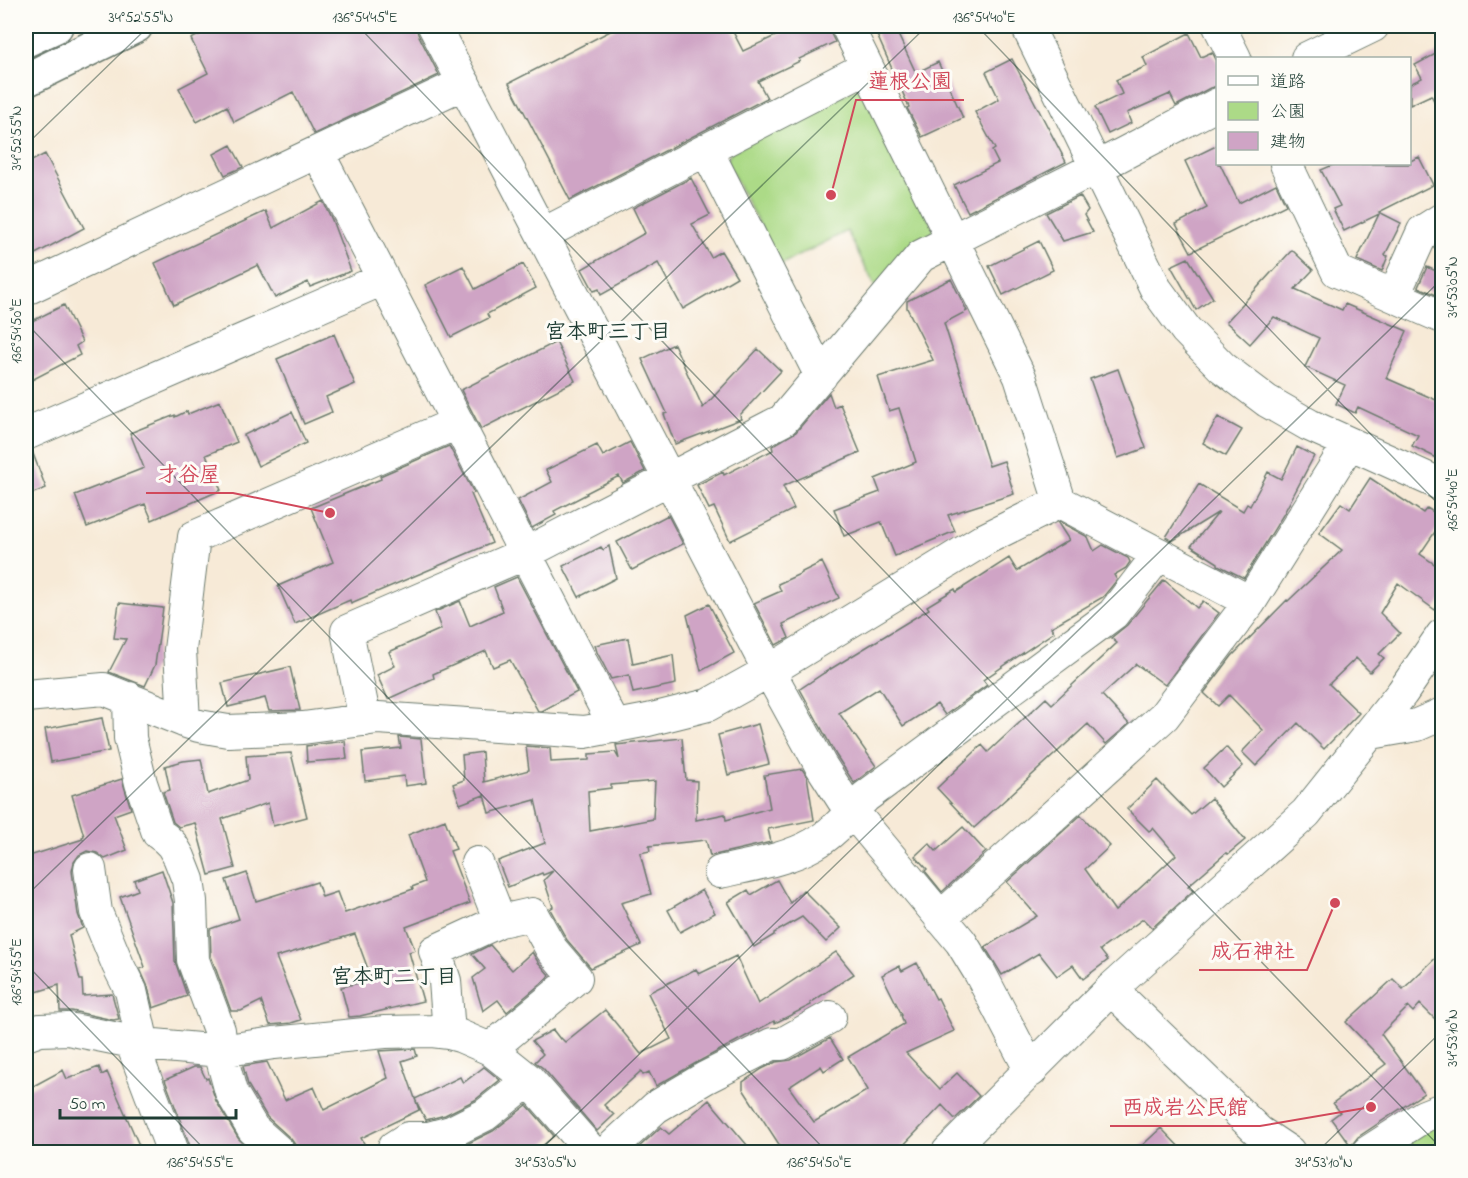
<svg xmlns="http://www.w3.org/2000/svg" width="1468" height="1178" font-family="'Indie Flower','Klee One',sans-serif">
<rect width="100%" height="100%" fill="#fdfcf7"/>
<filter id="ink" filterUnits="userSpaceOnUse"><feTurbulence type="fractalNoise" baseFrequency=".0167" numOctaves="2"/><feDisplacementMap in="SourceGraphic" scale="12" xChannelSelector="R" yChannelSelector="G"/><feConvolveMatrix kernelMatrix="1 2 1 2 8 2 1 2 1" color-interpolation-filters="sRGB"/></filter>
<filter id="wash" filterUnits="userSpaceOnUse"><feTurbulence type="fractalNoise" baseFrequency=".008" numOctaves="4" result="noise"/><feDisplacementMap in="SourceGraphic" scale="24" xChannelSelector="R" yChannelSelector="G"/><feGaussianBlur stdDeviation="1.35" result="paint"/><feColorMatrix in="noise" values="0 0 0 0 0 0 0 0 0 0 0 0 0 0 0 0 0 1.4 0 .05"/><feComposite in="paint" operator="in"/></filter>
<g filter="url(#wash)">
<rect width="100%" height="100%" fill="#f7ead7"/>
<path fill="#acda87" stroke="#668c5e" stroke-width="1.5" d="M857,88L867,91L934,229L931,238L877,290L847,231L780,265L726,161L730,152Z
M1442,1121V1152H1391Z"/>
<g id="blocks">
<path fill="#cfa4c5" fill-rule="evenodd" d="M217,26H416L418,34L439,75L314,134L293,92L234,122L227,106L197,122L179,88L208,73L191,39Z
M620,26H730L743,51L797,26H829L831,34L835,42L799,59L800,61L758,81L767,98L570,200L509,83Z
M873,26H894L916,73L938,62L963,118L922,137L907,108L909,107Z
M1189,33L1201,57L1212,52L1218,63V86L1210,88L1176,106L1170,94L1127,113L1131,123L1108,134L1095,107L1122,94L1116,80L1147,66L1143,57Z
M1443,50V118L1431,95L1410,105V84L1422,78L1415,65Z
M1012,59L1066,162L968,212L954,185L998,163L992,151L995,149L975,112L999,99L986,72Z
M231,145L243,167L225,175L214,154Z
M1218,145V164H1220L1239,203L1276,184L1286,205L1191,252L1176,224L1207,208L1185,161Z
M45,154L84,228L26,259V164Z
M1419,157L1433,185L1379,212L1401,223L1385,255L1388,256L1382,271L1357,260L1379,214L1344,231L1333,209L1340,206L1321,170L1335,164H1410V161Z
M691,178L710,215L692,224L711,257L721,251L737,277L683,309L658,263L601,295L599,289L594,291L582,269L645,233L633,208Z
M1080,196L1088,210L1084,215L1093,232L1063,241L1046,213Z
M323,201L332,220L351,271L310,287L308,282L275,298L258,265L174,305L155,263L266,211L273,228Z
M1039,241L1053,270L1003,295L989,266Z
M1292,250L1313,270L1295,289L1342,310L1345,304L1407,331L1386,378L1443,403V461L1412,446L1418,435L1358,407L1355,413L1336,404L1345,385L1305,367L1319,338L1274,317L1250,344L1226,322Z
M1188,258L1213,298L1196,310L1171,266Z
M523,264L536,288L487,314L489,318L451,337L425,285L463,266L475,289Z
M1427,267L1443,274V298L1418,287Z
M951,279L967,311L944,323L989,466L1004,461L1014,494L948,515L955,531L895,556L881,522L844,536L834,509L880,492L875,479L916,462L899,408L889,411L878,377L933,360L907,308V301Z
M64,305L82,342L76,346L80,355L26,383V324Z
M334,334L355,384L326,397L332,412L304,424L277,359Z
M556,342L575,381L481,429L461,390Z
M674,344L703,408L758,349L781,371L740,415L741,419L675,444L664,414L667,413L642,359Z
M1118,369L1146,448L1118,458L1090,379Z
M829,393L834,407L840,404L860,452L783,486L794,509L730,541L714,507L709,509L697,485L723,472L724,475L773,450L772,446L796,432Z
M220,401L237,442L206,455L221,490L152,520L145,504L87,527L75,495L144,468L130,433L175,415V417L187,411L188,414Z
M292,412L306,443L258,466L244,435Z
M1218,417L1242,430L1226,456L1203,443Z
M630,442L645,471L623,483L619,476L586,493L587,494L554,511L556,515L532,528L518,500L552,482L546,470L597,445L603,456Z
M449,446L474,493L471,494L492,543L351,603L350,600L295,624L278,586L333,562L311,508L381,479L380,476Z
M1297,447L1314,456L1283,515L1244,578L1218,565V563L1191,546L1219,512L1172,541L1166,537L1199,484L1243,511L1247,504L1250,506L1268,472L1281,479Z
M32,451L46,488L26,496V452Z
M1370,478L1423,513L1427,508L1443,518V520L1420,554L1443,570V599L1435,610L1398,583L1380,613L1400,633L1379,654L1384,658L1370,672L1356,658L1329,684L1359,713L1324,749L1298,723L1256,766L1242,752L1263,730L1229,695L1218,706L1204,693L1232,656L1287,600L1288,601L1342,550L1319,533L1341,503L1350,509Z
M668,515L683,544L632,570L617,542Z
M1060,522L1088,537L1094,551L1103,545L1128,558L1130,562L1126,568L1114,575L1117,580L1103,597L1051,627L1054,632L983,680L987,685L945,715L937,704L903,726L879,688L839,713L876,766L854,783L836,755L800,689L824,673L929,609L927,606L955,589L956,592L1009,558L1017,571L1069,540L1058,523Z
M609,546L616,578L579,597L563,566L601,547L603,550Z
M822,562L839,598L783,624L789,638L776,645L754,603L781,591L778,584L802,573V572Z
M517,577L577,692L542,711H538L510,660L493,667L486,651L433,674L434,678L388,699L377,675L395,666L389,652L441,629L435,612L460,601L470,626L503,611L494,587Z
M1164,580L1197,608L1203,601L1219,613L1165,685L1136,664L1102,695L1129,724L1106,744L1088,724L974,828L937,788L982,745L988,752L1046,698L1052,704L1117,643L1111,638L1127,625Z
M119,603L163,608L155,665L145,686L109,672L126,639L114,638Z
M709,604L734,653L701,671L687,615Z
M628,638L633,664L673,655L676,684L633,693L629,675L611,679L597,652L595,645Z
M290,667L300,710L269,711L265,698L228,707L222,683Z
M102,718L109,751L51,762L45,729Z
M758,724L769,764L728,775L718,735Z
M399,737L421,739L426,783L405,786L404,776L365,781L362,752L401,748Z
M682,738L686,780L697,781L696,820L725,814L726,820L770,808L764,775L802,769L807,776L814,820L768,829L771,842L710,856L706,840L649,846L650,851L640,853L651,894L621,903L641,945L591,968L567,940L550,909L553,907L544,880L553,871L543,875L542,873L508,887L498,861L545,843L535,800L489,813L484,795L460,804L453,784L464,780L462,755L482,752L484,782L529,770L526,746L550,748L551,762L589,760V754L615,752L619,759L616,745ZM655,781L653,819L590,831L588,791L611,788V785Z
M345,741L347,759L307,762L306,746Z
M1226,747L1243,766L1221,787L1204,768Z
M291,753L307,817L273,826L268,803L222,819L235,868L209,875L195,823L179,827L173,822L163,792L170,790L165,766L183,761L201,759L208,794L248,780L246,756Z
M122,779L131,809L114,815L127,850L105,859L97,853L87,851L79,855L74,862L72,871L78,914L83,928L69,935L80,980H82L83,996L112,994L119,1019L113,1020L72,1011H60L59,985L30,994V992L26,993V857L83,839L82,837L84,836L72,795Z
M1157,780L1191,815L1211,798L1245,840L1228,854L1226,853L1188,886L1193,891L1152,928L1143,919L1100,950L1108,960L1083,979L1073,965L1057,976L1039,953L1002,975L985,947L1037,916L1007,882L1081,815L1110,846L1085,869L1115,911L1176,855L1153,828L1149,831L1127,809Z
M445,820L456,849L450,851L470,903L406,927L415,950L409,952L423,1001L360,1016L349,1017L341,987L372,980L355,934L276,957L301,1020L291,1023L270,1025L261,1001L241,1011H231L211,956L210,929L239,919L226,880L247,873L256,901L317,882L322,897L337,892L345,913L413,889L412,887L425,882L408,835Z
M963,827L986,852L942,892L925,871L927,869L915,856L929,843L936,851Z
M162,870L173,903L175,961L187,996L153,1008L148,987L140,969L145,967L120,897L138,890L134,880Z
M777,880L790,903L803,890L841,928L826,942L802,917L774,933V935L754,947L728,902L748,890L751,895Z
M702,890L715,913L680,932L668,910Z
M490,945L512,970L532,952L538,962L550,976L507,1012L498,1000L483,1011L473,978L485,969L472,954Z
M1443,951V1027L1420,1004L1413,1012L1408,1007L1381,1034L1424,1093L1358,1137L1351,1146L1331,1119L1340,1112L1333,1103L1386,1064L1346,1022L1393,979L1403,989Z
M836,952L854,974L810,1003L811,1005L775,1023L774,1021L696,1063L656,1086L649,1072L643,1075L641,1071L604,1105L614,1115L597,1131L543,1068L535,1062L543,1054L532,1041L553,1030L560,1039L561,1038L565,1042L605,1010L641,1054L671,1039L648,993L696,969L699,974L736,956L758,1004Z
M917,963L936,999L938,998L954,1031L906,1053L940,1089L957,1073L979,1096L955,1119L942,1105L897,1152H784L743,1089V1082L762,1069L776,1062L791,1060L830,1038L843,1059L824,1071L821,1066L789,1087L814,1122L868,1090L848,1057L904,1024L901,1015H902L882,975L899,966L902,971Z
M415,1049L417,1056L402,1061L419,1110L361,1138L369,1152H297L296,1146L291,1139L267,1117L248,1085L243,1066L267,1062L285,1100L314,1087L324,1110L388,1078L379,1051Z
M99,1067L102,1075L107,1072L142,1152H26V1090L63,1070L67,1079Z
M194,1067H200L206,1079L208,1078L216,1101L238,1138L252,1152H191L190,1146L165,1080Z
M484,1067L500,1080L475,1100L445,1115L426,1120L415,1099L460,1077L463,1083Z
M709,1100L753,1152H639L636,1150L661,1127L669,1134Z
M527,1105L554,1136L535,1152H444L459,1148L493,1131Z
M1161,1128L1184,1152H1135Z"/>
</g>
</g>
<g filter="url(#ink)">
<use href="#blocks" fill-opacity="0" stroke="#6b7a6d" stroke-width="1.5"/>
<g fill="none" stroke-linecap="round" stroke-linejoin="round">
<g stroke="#6b7a6d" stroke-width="34">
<path id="minor" d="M434,26L769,671L820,764L843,800L961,942L980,973L1031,1071
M847,26L1020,377L1060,502
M1027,26L1156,289L1186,330L1222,367L1267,401L1309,425L1442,485
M1219,26L1235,58
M1307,58L1373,26
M707,151L821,376
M318,153L615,727
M1286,164L1337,271L1442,317
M543,234L867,67
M26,289L464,83
M1394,295L1423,231L1442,219
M26,434L383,279
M26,696L104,689L184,721L199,726L228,731L303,728L378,718L585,732L648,720L708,705L769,671L985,539L1060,502L1250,602
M129,698L130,738L141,783L158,833L166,839L172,845L179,857L188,880L191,901L193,960L219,1030L222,1059L231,1092L253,1129L279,1152
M365,720L347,631L526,553L783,420L921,256L1111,160L1218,104
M184,721L180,650L194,537L457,423
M1371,733L1417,725L1442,714
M477,863L500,921
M90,869L96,912L118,965L131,991L143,1044
M720,872C751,865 786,860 814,844C834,833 849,814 865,797L1113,614L1159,554
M940,918L1164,716L1250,602L1349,444
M1111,989L1259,1132L1289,1152
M449,1033L445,981L435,951L500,921L532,914L552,950L576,978L490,1049
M26,1035L40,1030L68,1029L143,1044L221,1051L274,1043L385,1032L432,1031L449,1033L460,1036L490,1049L529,1080L592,1152
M131,1041L173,1152
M394,1147L408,1138H429L451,1132L485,1115L529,1080
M607,1152L656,1107L705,1078L772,1044H782L830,1017
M948,1152L1111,989L1306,813L1402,693L1442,635
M1368,1152L1424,1116L1442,1109"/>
</g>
<g stroke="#6b7a6d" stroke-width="36">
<path id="major" d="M26,40L56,26
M26,80L136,26"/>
</g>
<use href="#minor" stroke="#fff" stroke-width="32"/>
<use href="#major" stroke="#fff" stroke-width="33"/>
</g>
</g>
<path fill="none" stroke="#1f3d34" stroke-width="1.5" stroke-opacity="0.45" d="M358,26L1442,1149M977,26L1442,508M26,145L149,26M26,323L827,1152M26,896L927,26M26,964L207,1152M538,1152L1442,279M1317,1152L1442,1031"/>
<g text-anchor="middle" stroke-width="6" stroke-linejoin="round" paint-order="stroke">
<g font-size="21" font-weight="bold" fill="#1f3d34" stroke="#fdfcf7">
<text x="608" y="338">宮本町三丁目</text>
<text x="394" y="983">宮本町二丁目</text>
</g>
</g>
<path fill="none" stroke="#d1495b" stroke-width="2" d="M831 195L856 100H964M330 513L233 493H146M1335 903L1307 970H1199M1371 1107L1260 1126H1110"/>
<g fill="#d1495b" stroke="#fdfcf7" stroke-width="2">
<circle cx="831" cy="195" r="6"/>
<circle cx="330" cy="513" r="6"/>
<circle cx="1335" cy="903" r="6"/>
<circle cx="1371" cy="1107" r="6"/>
</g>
<g font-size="21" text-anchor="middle" font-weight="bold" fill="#d1495b" stroke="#fdfcf7" stroke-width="6" stroke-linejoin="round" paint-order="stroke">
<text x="910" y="88">蓮根公園</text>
<text x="189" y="481">才谷屋</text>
<text x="1253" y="958">成石神社</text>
<text x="1185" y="1114">西成岩公民館</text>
</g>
<rect width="1468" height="1178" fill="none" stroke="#fdfcf7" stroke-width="66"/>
<rect x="1216" y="57" width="195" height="108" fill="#fdfcf7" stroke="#a4b0a9" stroke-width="1.5"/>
<rect x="1228" y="76" width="30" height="9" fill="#ffffff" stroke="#a4b0a9" stroke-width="1.5"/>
<text x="1270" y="87" font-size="18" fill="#1f3d34">道路</text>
<rect x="1228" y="102" width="30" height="18" fill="#acda87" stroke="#a4b0a9" stroke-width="1.5"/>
<text x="1270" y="117" font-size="18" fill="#1f3d34">公園</text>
<rect x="1228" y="132" width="30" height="18" fill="#cfa4c5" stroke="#a4b0a9" stroke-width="1.5"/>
<text x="1270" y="147" font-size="18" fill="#1f3d34">建物</text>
<path d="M60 1109v9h176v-9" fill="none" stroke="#1f3d34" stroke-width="3"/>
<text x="69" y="1109" font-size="18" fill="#1f3d34" stroke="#fdfcf7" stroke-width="4.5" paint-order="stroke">50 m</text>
<rect x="33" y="33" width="1402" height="1112" fill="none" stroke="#1f3d34" stroke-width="2"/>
<g font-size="15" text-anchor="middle" fill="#1f3d34">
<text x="141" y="22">34°52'55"N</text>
<text x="365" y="22">136°54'45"E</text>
<text x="984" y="22">136°54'40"E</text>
<text transform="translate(16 138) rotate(-90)" y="5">34°52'55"N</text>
<text transform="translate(1452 287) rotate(-90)" y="5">34°53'05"N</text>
<text transform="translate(16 331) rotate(-90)" y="5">136°54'50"E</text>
<text transform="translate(1452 500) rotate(-90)" y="5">136°54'40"E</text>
<text transform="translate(16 972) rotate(-90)" y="5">136°54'55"E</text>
<text transform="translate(1452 1038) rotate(-90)" y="5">34°53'10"N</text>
<text x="200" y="1167">136°54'55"E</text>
<text x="546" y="1167">34°53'05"N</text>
<text x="819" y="1167">136°54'50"E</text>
<text x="1324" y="1167">34°53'10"N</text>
</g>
</svg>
